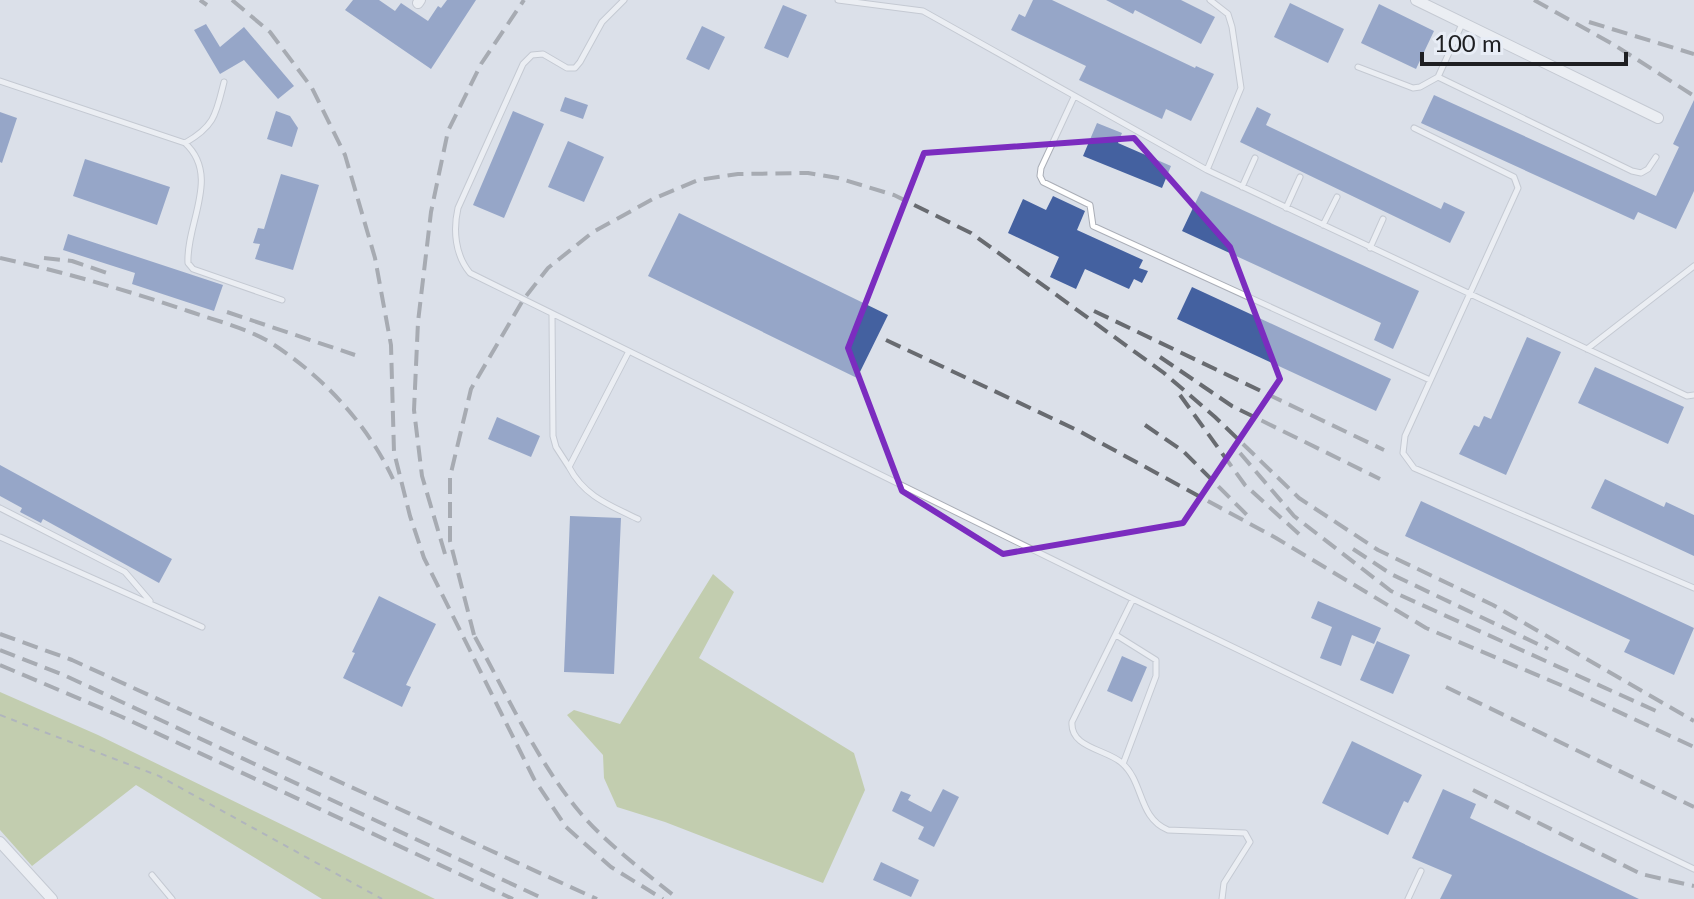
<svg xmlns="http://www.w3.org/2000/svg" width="1694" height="899" font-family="Lato,sans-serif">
<rect width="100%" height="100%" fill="#dbe0e9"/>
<path fill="#a5b669" d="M713,574L734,592L699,658L854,753L865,790L823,883L665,822L617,807L604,778L603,755L567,715L574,710L620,724Z
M0,692L98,735L435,899H322L136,785L32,866L0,830Z"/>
<path fill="#4461a0" d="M353,0H379L395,11L401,3L428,21L438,6L441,8L447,0H476L431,69L345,10Z
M1033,0H1052L1195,68L1196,66L1214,74L1191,121L1166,109L1162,119L1079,80L1086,66L1011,30L1019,14L1025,17Z
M1106,0H1181L1215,17L1201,44L1135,10L1133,14Z
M1290,3L1344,29L1328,63L1274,37Z
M1379,4L1434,31L1416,69L1361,43Z
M783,5L807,15L788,58L764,48Z
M206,24L220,47L244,27L294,86L278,99L244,60L220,74L194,30Z
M702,26L725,37L709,70L686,59Z
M1434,95L1656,196L1679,147L1673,144L1694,100V191L1676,229L1638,212L1634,220L1421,123Z
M565,97L588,105L583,119L560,111Z
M1257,107L1271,114L1266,125L1441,209L1444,202L1465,212L1450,243L1240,142Z
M276,111L290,116L298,128L292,147L267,139Z
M513,111L544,124L504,218L473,205Z
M0,112L17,118L2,163L0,162Z
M1097,123L1122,133L1118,143L1171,166L1162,188L1083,156Z
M568,141L604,157L584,202L548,187Z
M85,159L170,187L157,225L73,196Z
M281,174L319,185L293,270L255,259L260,244L253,243L258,228L264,229Z
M1201,191L1419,291L1393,349L1374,340L1381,323L1182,231Z
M1053,196L1085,211L1077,230L1143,260L1139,268L1148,271L1142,283L1134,279L1129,289L1085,269L1076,289L1050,277L1059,257L1008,233L1023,199L1046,210Z
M679,213L888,315L857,378L648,276Z
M68,234L223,285L214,311L132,284L135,273L63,250Z
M1192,287L1391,379L1376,411L1177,319Z
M1527,337L1561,352L1506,475L1459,454L1474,425L1479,427L1484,416L1491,419Z
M1595,367L1684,407L1668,444L1578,403Z
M497,417L540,436L531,457L488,439Z
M0,465L172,559L159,583L43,519L41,523L20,512L22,508L0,496Z
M1605,479L1664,507L1666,502L1694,515V556L1591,508Z
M1421,501L1694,628L1674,675L1624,652L1630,640L1405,536Z
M570,516L621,518L614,674L564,672Z
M379,596L436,624L406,685L411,687L402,707L343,678L355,653L352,652Z
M1318,601L1381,628L1374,644L1352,635L1341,666L1320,658L1332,627L1311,618Z
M1377,641L1410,655L1393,694L1360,680Z
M1122,656L1147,667L1132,702L1107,691Z
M1352,741L1422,775L1408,803L1404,801L1388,835L1322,803Z
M943,789L959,797L934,847L918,839L924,827L892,811L901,791L911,795L908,800L931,812Z
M1443,789L1476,804L1470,818L1639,899H1440L1452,875L1412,858Z
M881,862L919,880L911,897L873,880Z"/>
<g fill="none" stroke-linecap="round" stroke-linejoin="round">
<g stroke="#aaaeb7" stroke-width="7">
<path id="lane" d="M624,0L602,22L580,62L575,68H567L543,54L532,55L523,64L458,208C453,230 455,255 470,273L1133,599L1694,869
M838,0L923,11L1207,170L1687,396L1694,395
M1462,24L1438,77L1632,171L1641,173L1648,169L1656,157
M1358,67L1413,88L1420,87L1438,77
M0,81L185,143C221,176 186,223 188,263L193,269L282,300
M1074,97L1041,168L1040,176L1043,182L1090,205L1093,226L1430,380
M1414,128L1514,177L1518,188L1405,436L1403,453L1414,468L1694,588
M185,143C215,126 216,114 224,82
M1207,170L1241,88L1232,27L1228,14L1210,0
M1242,187L1255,158
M1286,208L1300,177
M1323,225L1337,197
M1370,248L1383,219
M552,315L553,436L556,447L569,467
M1587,349L1694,266
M628,353L569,467C584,496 609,505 638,519
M0,508L125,572L150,601
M0,537L202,627
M1133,599L1072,722C1070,748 1106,749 1122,763C1144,782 1138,818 1168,830L1245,833L1250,842L1224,883L1222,899
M1116,635L1156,660V676L1123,764
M152,875L172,899
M1408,899L1421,871"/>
</g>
<g stroke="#aaaeb7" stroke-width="12">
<path id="street" d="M1416,0L1658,118
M418,3L420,0
M0,842L52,899"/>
</g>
<path stroke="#7d8187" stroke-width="2" stroke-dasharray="6 6" stroke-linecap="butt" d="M0,715L159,776L382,899"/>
<use href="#lane" stroke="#fff" stroke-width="5"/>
<use href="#street" stroke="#fff" stroke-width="10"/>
<path stroke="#686b70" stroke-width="4" stroke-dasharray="16 8" stroke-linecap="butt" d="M200,0L207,5
M232,0L270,32L312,88L345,155L375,258L391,345L394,452L410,516L424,558L534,779L566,827L611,867L663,899
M1534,0L1616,46L1694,96
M1589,22L1694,54
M0,258C64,272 126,290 188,311C214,320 243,327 268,341C321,374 367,423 393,479
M44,258L72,261L113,275
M1094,311L1384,450
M227,312L355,355
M886,340L1079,431L1276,538L1426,628L1563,686L1694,747
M1160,357L1232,406L1380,479
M1180,395L1245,485L1299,534
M1145,425L1183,451L1248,516
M1240,453L1294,516L1391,591L1656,711
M1353,549L1391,574L1548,649
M445,554L422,476L414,410L418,322L431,212L448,131L481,64L524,0
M0,634L72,660L597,899
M474,635L450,541V477L471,389L523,300L548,268L593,232L653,199L698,180L738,174L808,173L838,178L894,195L971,233L1164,373L1215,417L1299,498L1378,550L1493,605L1694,721
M475,637C507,695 536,759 578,810C606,844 644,871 678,899
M0,650L66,676L544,899
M0,665L120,716L513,899
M1446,687L1694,807
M1473,790L1641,874L1694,886"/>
</g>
<path d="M0 0H1694V899H0ZM1134,138L1230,247L1280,379L1183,523L1003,554L902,491L848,348L924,153Z" fill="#dbe0e9" fill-opacity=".55" fill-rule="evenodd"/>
<path fill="none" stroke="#7b2cbf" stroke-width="6" stroke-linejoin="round" d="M1134,138L1230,247L1280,379L1183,523L1003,554L902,491L848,348L924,153Z"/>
<path d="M1422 52v12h204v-12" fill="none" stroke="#1e1f22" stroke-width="4"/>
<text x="1434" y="52" font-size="24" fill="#1e1f22" stroke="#e8edf6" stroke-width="6" paint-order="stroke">100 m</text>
</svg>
